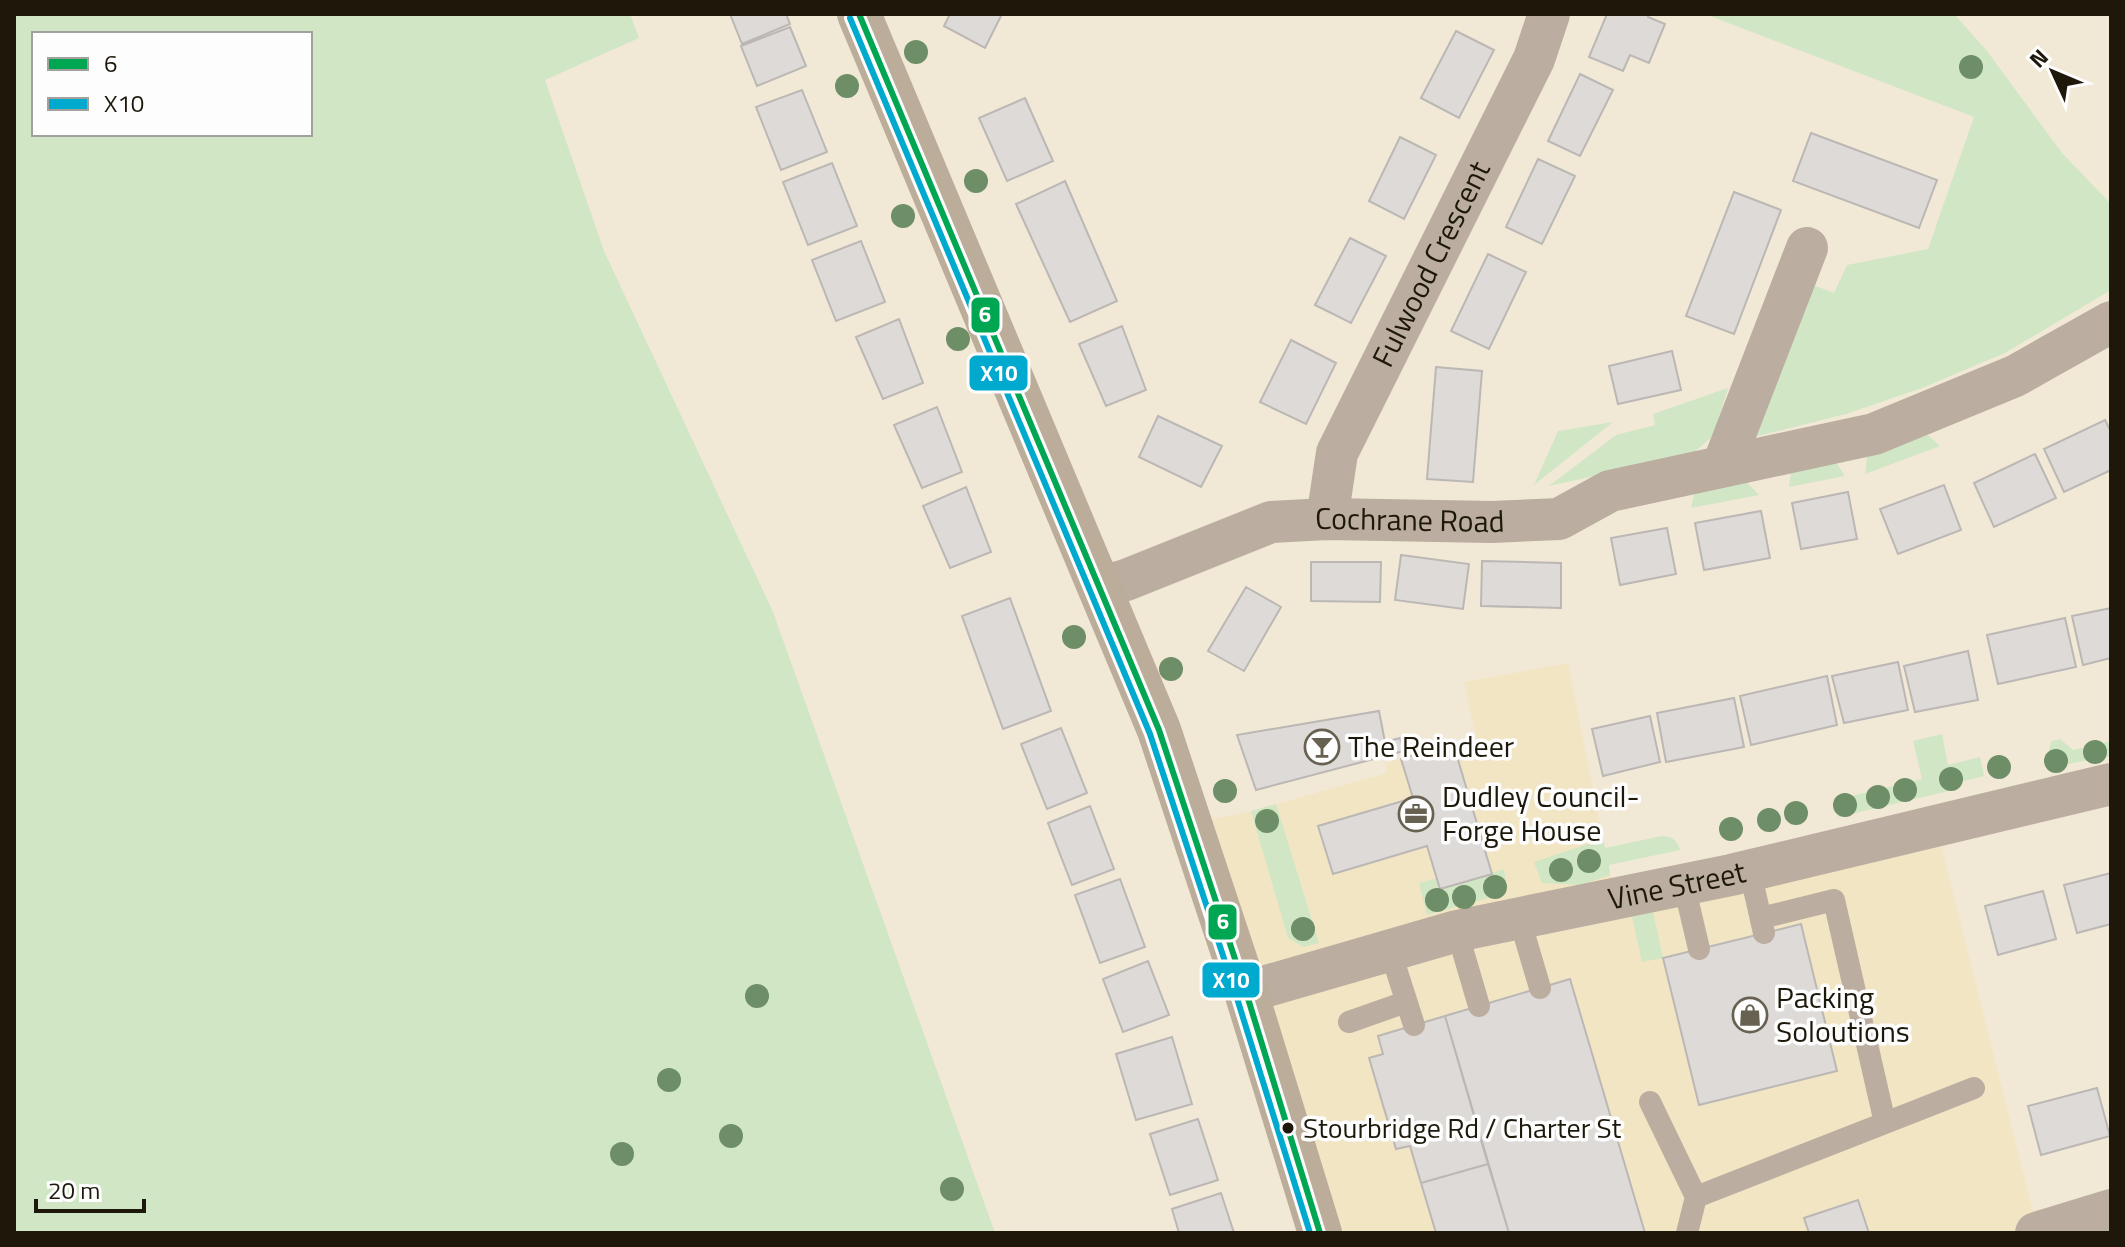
<svg xmlns="http://www.w3.org/2000/svg" width="2125" height="1247" font-family="'Titillium Web',sans-serif">
<rect width="100%" height="100%" fill="#f1e9d6"/>
<path fill="#f2e5c4" d="M1568,663L1610,875L1622,898L1941,846L2038,1232L2111,1210V1233H1318L1186,825L1251,811L1387,773L1385,763L1476,736L1464,682Z"/>
<path fill="#d1e6c4" fill-rule="evenodd" d="M14,14H630L639,38L545,80L604,251L773,612L995,1233H14ZM34,34H310V134H34Z
M1705,14H1954L1987,51L2062,153L2111,204V290L2005,353L1922,388L1846,414L1754,437L1805,282L1834,293L1847,265L1928,249L1974,117Z
M1728,388L1714,435L1691,455L1549,486L1616,435L1655,425L1653,414Z
M1613,422L1534,485L1558,431Z
M1921,429L1940,446L1865,474L1868,448Z
M1832,456L1845,476L1789,487L1792,465Z
M1741,476L1759,495L1691,508L1696,486Z
M1942,734L1948,765L1980,757L1984,776L1952,784L1953,790L1838,817L1836,807L1840,800L1847,797L1922,779L1913,741Z
M2060,739L2073,750L2111,741V756L2051,767L2049,748L2052,741Z
M1276,804L1319,943L1303,947L1288,938L1251,811Z
M1662,836C1672,836 1677,840 1680,850L1609,865L1610,875L1581,885L1542,883L1534,862L1603,839L1605,848Z
M1504,869L1506,883L1499,895L1427,915L1419,883L1437,878L1441,889Z
M1653,912L1663,958L1642,962L1632,917Z"/>
<path fill="#dedad8" stroke="#bbb7b4" stroke-width="2" d="M730,14H786L790,24L742,44Z
M950,14H1002L985,48L944,26Z
M1607,14H1649L1648,17L1665,24L1649,63L1630,55L1623,71L1589,57Z
M790,27L806,66L757,86L741,46Z
M1456,31L1494,50L1459,118L1421,98Z
M1580,74L1613,90L1580,156L1548,141Z
M802,90L827,152L781,170L756,107Z
M1025,98L1053,161L1007,181L979,118Z
M1811,133L1937,180L1919,228L1793,181Z
M1400,137L1436,155L1404,219L1369,201Z
M1538,159L1575,176L1542,244L1506,227Z
M832,163L857,226L808,245L783,182Z
M1065,181L1117,301L1070,322L1016,204Z
M1734,192L1781,210L1734,334L1686,316Z
M1350,238L1386,256L1351,323L1315,305Z
M861,241L885,302L836,321L812,260Z
M1488,254L1526,272L1489,349L1451,331Z
M899,319L923,383L883,399L856,337Z
M1122,326L1146,390L1106,406L1079,344Z
M1291,340L1336,363L1306,424L1260,402Z
M1672,351L1681,390L1618,404L1609,366Z
M1436,367L1482,371L1473,482L1427,479Z
M937,407L962,472L922,488L894,425Z
M1158,416L1222,446L1201,487L1139,457Z
M2105,420L2111,432V470L2064,492L2044,449Z
M2035,454L2056,498L1994,527L1974,483Z
M1944,485L1961,530L1898,554L1880,509Z
M966,487L991,552L950,568L923,506Z
M1848,492L1857,539L1801,549L1792,503Z
M1761,511L1770,558L1704,570L1695,523Z
M1667,528L1676,574L1620,585L1611,538Z
M1401,555L1469,564L1463,609L1395,600Z
M1482,561L1561,563V608L1481,606Z
M1311,562H1381L1380,602L1311,601Z
M1246,587L1281,607L1244,671L1208,651Z
M1010,598L1051,711L1003,729L962,616Z
M2111,608V658L2083,665L2072,616Z
M2065,618L2076,667L1998,684L1987,635Z
M1968,651L1978,700L1915,712L1904,666Z
M1898,662L1908,710L1844,723L1832,676Z
M1827,676L1837,725L1751,745L1740,696Z
M1734,698L1744,747L1666,762L1657,713Z
M1379,711L1385,742L1400,738L1404,751L1256,790L1237,735Z
M1650,716L1660,762L1603,776L1592,729Z
M1061,728L1087,793L1047,809L1021,744Z
M1453,743L1492,874L1440,889L1427,846L1333,874L1318,826L1413,798L1401,759Z
M1090,806L1114,869L1072,885L1048,823Z
M2111,873V924L2077,933L2064,885Z
M1120,879L1145,947L1100,963L1075,895Z
M2043,891L2056,939L1998,955L1985,906Z
M1801,924L1837,1071L1699,1105L1663,958Z
M1148,961L1169,1015L1123,1032L1103,979Z
M1570,979L1645,1233H1509L1445,1016Z
M1445,1016L1488,1164L1421,1183L1410,1146L1396,1149L1369,1058L1383,1054L1378,1036Z
M1172,1037L1192,1104L1136,1120L1116,1054Z
M2097,1088L2110,1136L2041,1155L2028,1106Z
M1198,1119L1218,1180L1170,1195L1150,1134Z
M1488,1164L1509,1233H1436L1421,1183Z
M1221,1193L1234,1233H1179L1172,1209Z
M1858,1200L1869,1233H1809L1804,1218Z"/>
<g fill="none" stroke-linecap="round" stroke-linejoin="round">
<path stroke="#bbad9f" stroke-width="22" d="M1750,871L1764,933
M1684,885L1699,949
M1519,917L1540,988
M1457,931L1479,1006
M1390,950L1414,1025
M1349,1022L1406,1002
M1650,1102L1696,1197
M1885,1123L1974,1088
M1687,1233L1696,1197L1885,1123L1834,900L1761,918"/>
<g stroke="#bbad9f" stroke-width="42">
<path d="M1723,465L1807,248"/>
<path id="s1" d="M1327,519L1337,453L1534,59L1549,14"/>
<path id="s2" d="M1100,587L1126,580L1271,522L1327,519L1492,522L1559,519L1610,491L1874,434L2015,376L2111,322"/>
<path id="s3" d="M1246,992L1457,931L1731,875L2111,784"/>
<path d="M2036,1233L2111,1210"/>
</g>
<path stroke="#bbad9a" stroke-width="44" d="M859,14L1159,730L1246,992L1320,1233"/>
<g stroke="#fdfdfd" stroke-width="12">
<path id="bus-1" d="M859,14L1159,730L1246,992L1320,1233"/>
</g>
<g stroke="#fdfdfd" stroke-width="12">
<path id="bus-2" d="M850,18L1150,734L1236,995L1310,1233"/>
</g>
<use href="#bus-1" stroke="#00a651" stroke-width="6"/>
<use href="#bus-2" stroke="#00a9ce" stroke-width="6"/>
</g>
<g fill="#6d8e66">
<circle cx="916" cy="52" r="12"/>
<circle cx="1971" cy="67" r="12"/>
<circle cx="847" cy="86" r="12"/>
<circle cx="976" cy="181" r="12"/>
<circle cx="903" cy="216" r="12"/>
<circle cx="958" cy="339" r="12"/>
<circle cx="1074" cy="637" r="12"/>
<circle cx="1171" cy="669" r="12"/>
<circle cx="2095" cy="752" r="12"/>
<circle cx="2056" cy="761" r="12"/>
<circle cx="1999" cy="767" r="12"/>
<circle cx="1951" cy="779" r="12"/>
<circle cx="1905" cy="790" r="12"/>
<circle cx="1225" cy="791" r="12"/>
<circle cx="1878" cy="797" r="12"/>
<circle cx="1845" cy="805" r="12"/>
<circle cx="1796" cy="813" r="12"/>
<circle cx="1769" cy="820" r="12"/>
<circle cx="1267" cy="821" r="12"/>
<circle cx="1731" cy="829" r="12"/>
<circle cx="1589" cy="861" r="12"/>
<circle cx="1561" cy="870" r="12"/>
<circle cx="1495" cy="887" r="12"/>
<circle cx="1464" cy="897" r="12"/>
<circle cx="1437" cy="900" r="12"/>
<circle cx="1303" cy="929" r="12"/>
<circle cx="757" cy="996" r="12"/>
<circle cx="669" cy="1080" r="12"/>
<circle cx="731" cy="1136" r="12"/>
<circle cx="622" cy="1154" r="12"/>
<circle cx="952" cy="1189" r="12"/>
</g>
<defs>
<g id="bar-ring" transform="scale(1.8)"><circle r="9.5" fill="#fdfdfd" stroke="#676151" stroke-width="1.5"/><path d="M-6-5H6L.8 .8V4.5H3.5V6h-7V4.5H-.8V.8Z" fill="#676151"/></g>
<g id="office-ring" transform="scale(1.8)"><circle r="9.5" fill="#fdfdfd" stroke="#676151" stroke-width="1.5"/><path d="M-6-3h4V-5.5h4V-3h4V5H-6ZM-1-4.5V-3h2v-1.5ZM-6 0V1H6V0Z" fill="#676151"/></g>
<g id="shop-ring" transform="scale(1.8)"><circle r="9.5" fill="#fdfdfd" stroke="#676151" stroke-width="1.5"/><path d="M-5-2.5h2.3a2.7 3.5 0 0 1 5.4 0H5L5.5 6h-11ZM-1.5-2.5h3a1.5 2.3 0 0 0-3 0Z" fill="#676151"/></g>
</defs>
<g fill-rule="evenodd">
<use href="#bar-ring" x="1322" y="747"/>
<use href="#office-ring" x="1416" y="814"/>
<use href="#shop-ring" x="1750" y="1015"/>
</g>
<circle fill="#1d180a" stroke="#fdfdfd" stroke-width="3" cx="1288" cy="1128" r="7"/>
<g text-anchor="middle" stroke-width="7" stroke-linejoin="round" paint-order="stroke">
<g font-size="28" fill="#1d180a" stroke="#fdfdfd" text-anchor="start">
<text x="1303" y="1138">Stourbridge Rd / Charter St</text>
</g>
<g font-size="30" fill="#1d180a" stroke="#fdfdfd">
<text dy="10" stroke="none"><textPath href="#s1" startOffset="278">Fulwood Crescent</textPath></text>
<text dy="10" stroke="none"><textPath href="#s2" startOffset="322">Cochrane Road</textPath></text>
<text dy="10" stroke="none"><textPath href="#s3" startOffset="444">Vine Street</textPath></text>
</g>
<g font-size="30" fill="#1d180a" stroke="#fdfdfd" text-anchor="start">
<text x="1348" y="757">The Reindeer</text>
<text x="1442" y="807">Dudley Council-<tspan x="1442" dy="34">Forge House</tspan></text>
<text x="1776" y="1008">Packing<tspan x="1776" dy="34">Soloutions</tspan></text>
</g>
</g>
<g stroke="#fdfdfd" stroke-width="3">
<rect x="970" y="296" width="31" height="38" rx="8" fill="#00a651"/>
<rect x="968" y="354" width="61" height="38" rx="8" fill="#00a9ce"/>
<rect x="1207" y="903" width="31" height="38" rx="8" fill="#00a651"/>
<rect x="1201" y="961" width="60" height="38" rx="8" fill="#00a9ce"/>
</g>
<g font-size="22" text-anchor="middle" font-weight="bold" fill="#fff">
<text x="985" y="322">6</text>
<text x="999" y="381">X10</text>
<text x="1223" y="929">6</text>
<text x="1231" y="988">X10</text>
</g>
<rect width="2125" height="1247" fill="none" stroke="#1d180a" stroke-width="32"/>
<rect x="32" y="32" width="280" height="104" fill="#fdfdfd" stroke="#a3a19c" stroke-width="2"/>
<rect x="48" y="58" width="40" height="12" fill="#00a651" stroke="#a3a19c" stroke-width="2"/>
<text x="104" y="72" font-size="24" fill="#1d180a">6</text>
<rect x="48" y="98" width="40" height="12" fill="#00a9ce" stroke="#a3a19c" stroke-width="2"/>
<text x="104" y="112" font-size="24" fill="#1d180a">X10</text>
<g transform="translate(2053 72) rotate(314)" stroke="#fdfdfd" stroke-width="6" paint-order="stroke">
<path d="M0-6L14 30L0 20L-14 30Z" fill="#1d180a"/>
<text y="-12" font-size="22" font-weight="bold" text-anchor="middle" fill="#1d180a">N</text>
</g>
<path d="M36 1199v12h108v-12" fill="none" stroke="#1d180a" stroke-width="4"/>
<text x="48" y="1199" font-size="24" fill="#1d180a" stroke="#fdfdfd" stroke-width="6" paint-order="stroke">20 m</text>
</svg>
